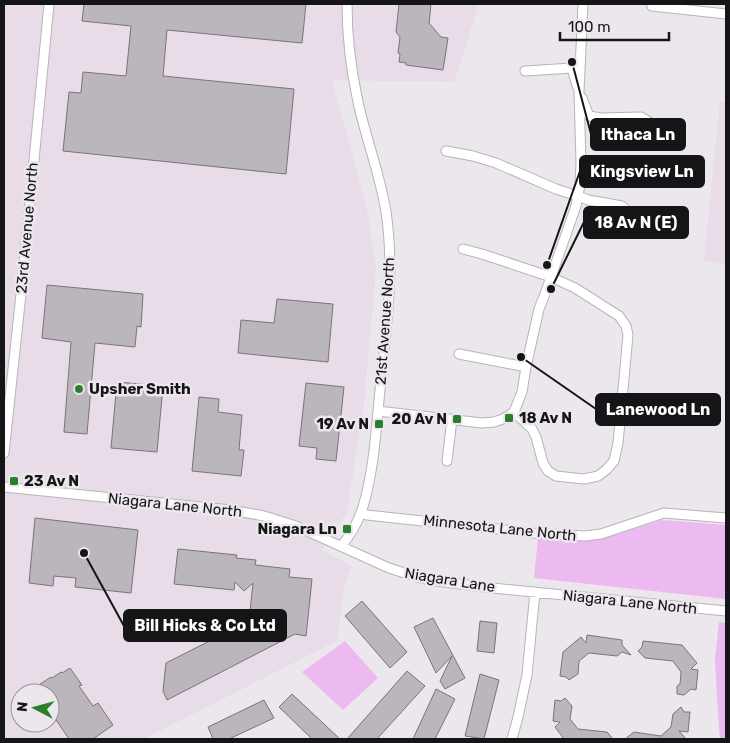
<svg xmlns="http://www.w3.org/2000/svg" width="730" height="743" font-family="Rubik,sans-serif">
<rect width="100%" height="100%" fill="#ece7ec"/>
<path fill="#e7dce8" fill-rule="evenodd" d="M4,4H479L454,82L332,80L367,209L376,269L364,403L347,512L321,550L352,566L345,583L337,641L143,739H4ZM20,693H50V723H20Z
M720,102H726V265L704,261Z"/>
<path fill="#ecbaf0" d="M662,520L726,525V599L534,578L538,538L589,541L618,534Z
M719,622L726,623V739H720L718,715L715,659Z
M345,641L378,678L343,710L302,672Z"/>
<path fill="#bbb6bb" stroke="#797479" d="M84,4H306L302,43L167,30L163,76L294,89L286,174L63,151L69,92L81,93L83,72L126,76L131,26L82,21Z
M399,4H431L429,23L441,37L448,38L443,70L406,65V63L399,62L400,54L398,53L400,37L396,32Z
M47,285L143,294L141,327L137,326L135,347L95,343L87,434L64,432L71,342L42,338Z
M277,299L333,304L328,362L238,353L241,320L274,323Z
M117,382L163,386L157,452L111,448Z
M306,383L344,387L336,461L316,459L317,448L299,446Z
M199,397L219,399L218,412L242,415L239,450H244L241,476L192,471Z
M35,518L138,530L131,593L75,587L76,578L54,576L53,586L29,583Z
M178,549L237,555L236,558L256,560L255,565L290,569L289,577L312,579L306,636L295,634L167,700L163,691L166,663L249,621L253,583L244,591L235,582L234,590L174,584Z
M362,601L407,652L390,668L345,616Z
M433,618L465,678L445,689L440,681L452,656L436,673L414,627Z
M480,621L497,623L494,653L477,651Z
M587,635L622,640V645L631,655L622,652L617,656L589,653L579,661L578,674L569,680L566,677L560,676L563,652L581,637L586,643Z
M643,641L682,645L697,663L691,669L698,670L696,690L691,689L684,695L677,694V686L680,684L681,672L673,661L645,658L638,651L642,647Z
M70,668L82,685L79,686L93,706L98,703L113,725L93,739H69L50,711V693H38L34,688L51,677L52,678L61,672L62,673Z
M407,671L425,686L377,739H347Z
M480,674L499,680L484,739L465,736Z
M436,689L455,699L435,739H413Z
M292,694L340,739H312L279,707Z
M565,698L572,706L570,719L578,729L607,732L613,739H564L555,727L560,722L553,721L555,700L561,701Z
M264,700L274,718L229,739H213L208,727Z
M681,707L684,712H690L688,732L679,731L686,739H625L634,732L661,736L671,727L673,714Z"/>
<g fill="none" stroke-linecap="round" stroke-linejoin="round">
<g stroke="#b8b3b8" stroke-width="11">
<path id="minor" d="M652,4V6L726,14
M525,71L572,68L577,86
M582,98L589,116L601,118L641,117L656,126
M446,151L473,156L496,163L556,189L578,196L588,200L622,206L633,216
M463,249L482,254L551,277L575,288L619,316L626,326L628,335L618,443L614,461L606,470L598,476L584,479L556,476L548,471L543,463L536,437L532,429L514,412
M459,354L526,367
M378,411L482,423L494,422L503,419L514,412L522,392L526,367L539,309L545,294L576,206L580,185L581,163L579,91L583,4
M4,453L22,285L49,4
M447,461L452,419
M4,487L231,510L264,516L296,526L389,568L417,577L436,581L483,587L726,611
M361,513L367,515L533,533L585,536L601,534L664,513L726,518
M341,546C351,535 357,524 362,510C374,472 376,430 380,390C386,331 395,271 386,212C380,174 366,139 358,102C351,70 347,37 347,4
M512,739L518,717L527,675L535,592"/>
</g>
<use href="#minor" stroke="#fff" stroke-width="9"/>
</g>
<g fill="#2a7e2c" stroke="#ece7ec" stroke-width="2">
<circle cx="79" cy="389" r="5"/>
<rect x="504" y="413" width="10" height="10" rx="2.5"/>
<rect x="452" y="414" width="10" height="10" rx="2.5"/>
<rect x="374" y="419" width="10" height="10" rx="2.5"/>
<rect x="9" y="476" width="10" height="10" rx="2.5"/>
<rect x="342" y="524" width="10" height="10" rx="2.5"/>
</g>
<g text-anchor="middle" stroke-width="5" stroke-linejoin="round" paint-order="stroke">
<g font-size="15" fill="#151416" stroke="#ece7ec">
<text transform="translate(27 228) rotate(-85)" y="5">23rd Avenue North</text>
<text transform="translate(385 321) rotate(-86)" y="5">21st Avenue North</text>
<text transform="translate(175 505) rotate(6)" y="5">Niagara Lane North</text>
<text transform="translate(500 528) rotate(6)" y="5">Minnesota Lane North</text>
<text transform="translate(450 580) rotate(9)" y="5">Niagara Lane</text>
<text transform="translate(630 602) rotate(6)" y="5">Niagara Lane North</text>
</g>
<g font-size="15" font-weight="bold" fill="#151416" stroke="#ece7ec" text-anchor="start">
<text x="89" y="394">Upsher Smith</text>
<text x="519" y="423">18 Av N</text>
<text x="447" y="424" text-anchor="end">20 Av N</text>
<text x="369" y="429" text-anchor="end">19 Av N</text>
<text x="24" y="486">23 Av N</text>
<text x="337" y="534" text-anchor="end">Niagara Ln</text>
</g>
</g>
<path fill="none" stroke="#151416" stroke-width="2" d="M572 62L591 134M547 265L580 171M551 289L584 222M521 357L596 409M84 553L124 626"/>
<g fill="#151416" stroke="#ece7ec" stroke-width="2">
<circle cx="572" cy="62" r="5"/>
<circle cx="547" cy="265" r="5"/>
<circle cx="551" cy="289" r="5"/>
<circle cx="521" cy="357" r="5"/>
<circle cx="84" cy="553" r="5"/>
</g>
<g fill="#151416" stroke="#151416" stroke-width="2">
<rect x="591" y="119" width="94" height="31" rx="5"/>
<rect x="580" y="156" width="124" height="31" rx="5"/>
<rect x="584" y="207" width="104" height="31" rx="5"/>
<rect x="596" y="394" width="124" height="31" rx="5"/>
<rect x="124" y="610" width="162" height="31" rx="5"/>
</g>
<g font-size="16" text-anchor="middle" font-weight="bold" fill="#fff">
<text x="638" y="140">Ithaca Ln</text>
<text x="642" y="177">Kingsview Ln</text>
<text x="636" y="228">18 Av N (E)</text>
<text x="658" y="415">Lanewood Ln</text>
<text x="205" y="631">Bill Hicks &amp; Co Ltd</text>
</g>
<rect width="730" height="743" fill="none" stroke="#151416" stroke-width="10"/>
<g transform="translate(35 708) rotate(276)"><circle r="24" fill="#ece7ec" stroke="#969396"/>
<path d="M0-4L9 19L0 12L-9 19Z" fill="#2a7e2c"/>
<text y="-8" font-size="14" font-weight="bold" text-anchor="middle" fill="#151416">N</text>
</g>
<path d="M560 32v8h109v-8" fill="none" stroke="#151416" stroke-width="2.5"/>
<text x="568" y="32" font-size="15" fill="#151416" stroke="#ece7ec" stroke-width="4" paint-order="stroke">100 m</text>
</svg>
